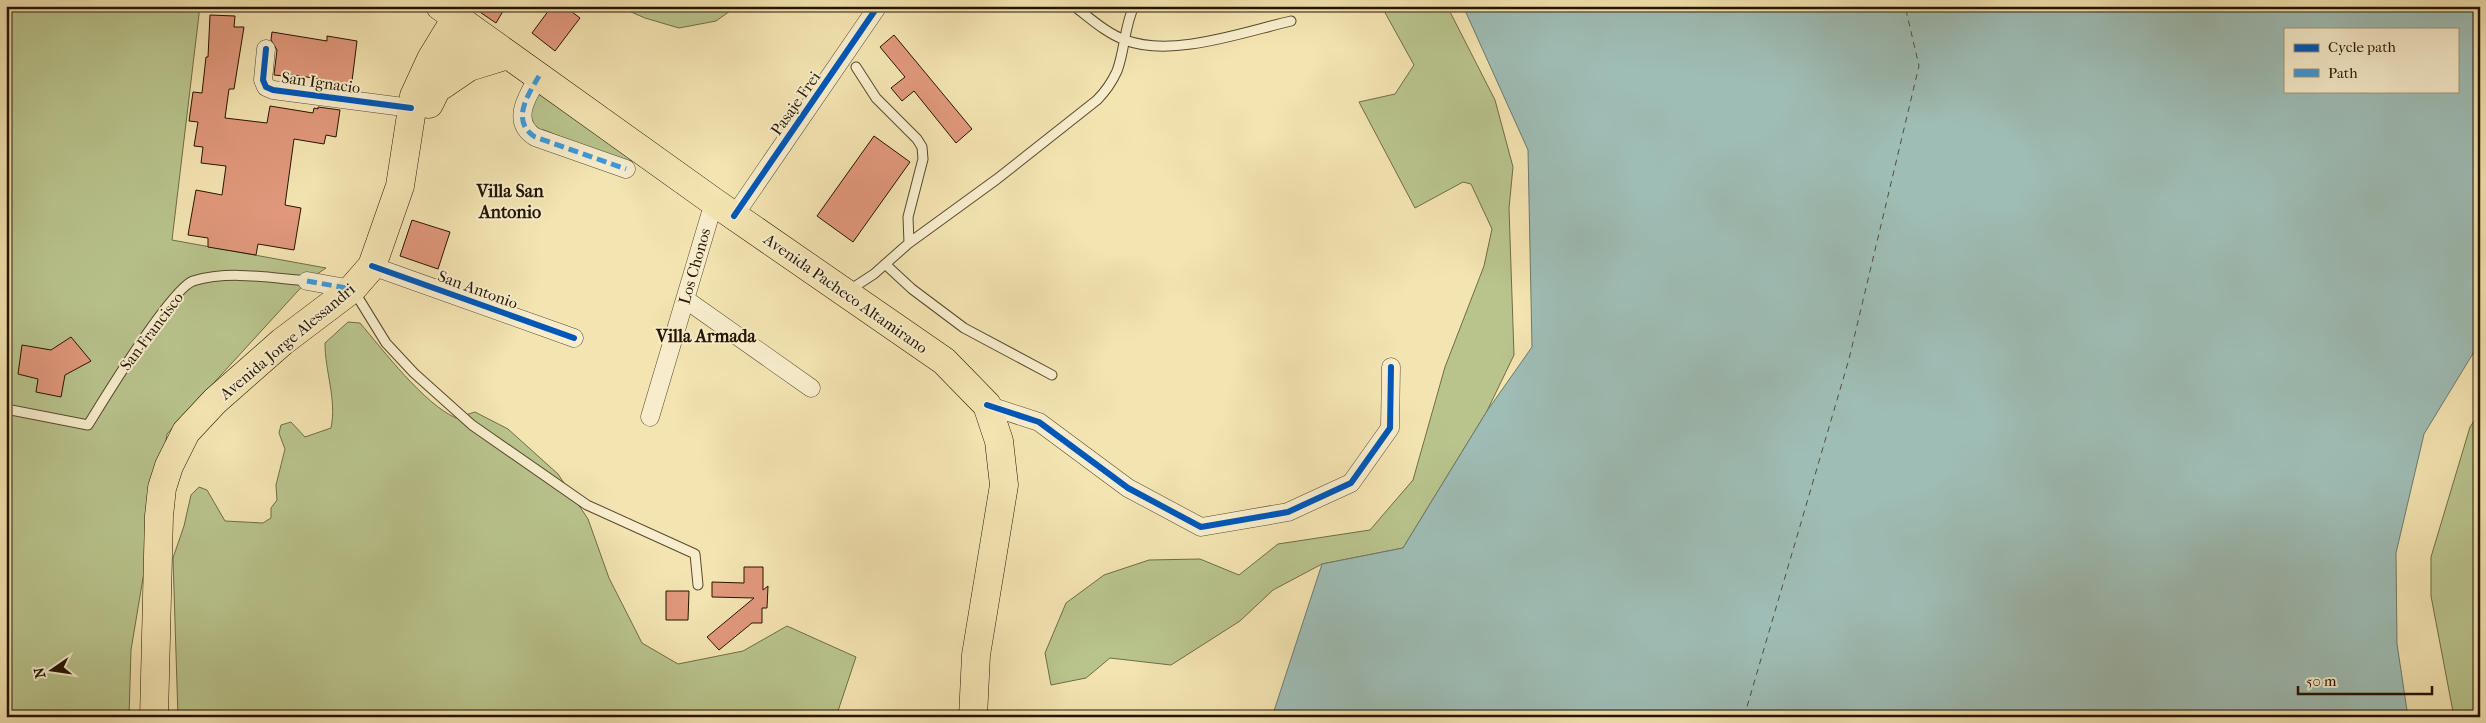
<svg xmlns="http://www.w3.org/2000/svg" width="2486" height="723" font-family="'IM FELL French Canon',serif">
<rect width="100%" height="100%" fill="#f3e4b1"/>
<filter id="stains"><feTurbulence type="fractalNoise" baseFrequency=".004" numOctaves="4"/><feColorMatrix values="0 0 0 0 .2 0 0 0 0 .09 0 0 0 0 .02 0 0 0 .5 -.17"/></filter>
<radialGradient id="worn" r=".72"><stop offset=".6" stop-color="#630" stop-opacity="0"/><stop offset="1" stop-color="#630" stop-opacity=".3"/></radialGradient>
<path fill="#b9c48d" stroke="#6f6c46" d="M6,6H200L172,240L326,268L307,281L167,434L131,650L129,717H6Z
M617,6H737L716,21L679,28L645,18Z
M1378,6H1447L1495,100L1513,167L1509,208L1514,355L1487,411L1403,548L1322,564L1273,590L1240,621L1171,665L1110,658L1086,678L1051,685L1045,653L1066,603L1104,575L1149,560L1200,559L1239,575L1278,544L1370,530L1413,480L1445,367L1484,266L1492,229L1471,184L1463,182L1415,208L1359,102L1395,94L1414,65L1383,9Z
M538,94L546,96L634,156L628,164L544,130L527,127L534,97Z
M348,322L360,323C383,350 424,404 456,418L475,412L508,429L558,474L588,519L609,578L642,643L678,664L743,651L787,626L856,657L836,717H178L173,558L184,526L191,495L199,487L207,490L225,521L263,523L271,518V508L277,500L276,485L285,449L279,433L281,425L291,422L305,437L331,428C337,400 325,372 325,343Z
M2480,412V717H2454L2431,596V557L2470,427Z"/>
<path fill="#9ebdb5" stroke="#6e796d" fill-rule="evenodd" d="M1463,6H2480V342L2424,434L2396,553L2397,644L2408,717H1272L1322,564L1403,548L1487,411L1532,347L1528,150ZM2285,29H2457V91H2285Z"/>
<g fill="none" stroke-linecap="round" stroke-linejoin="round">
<path stroke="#4f4f3f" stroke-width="1" stroke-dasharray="6 5" stroke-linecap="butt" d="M1744,717L1849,359L1919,66L1905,6"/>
</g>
<path fill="#e1987c" stroke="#251400" d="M471,6H506L496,23Z
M552,6H564L580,18L555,51L532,33Z
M210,15L235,16L234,27H244L234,89H229L225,118L267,123L270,106L313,113L314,108L318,109V107L340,110L336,137L326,135L324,144L294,139L285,205L301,208L294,250L258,244L256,255L208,247V238L188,235L196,190L222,195L226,166L201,163L203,147L194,146L198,122L189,121L193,92L202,93L206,57H208Z
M272,32L327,41V36L357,41L351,89L321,86L322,79L284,74V76L274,75L277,50L271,40Z
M894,35L972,129L956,143L914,91L902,101L891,88L905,77L880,47Z
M874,136L910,162L853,242L817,216Z
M412,220L450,232L438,269L400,256Z
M71,337L91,361L65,375L61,397L36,392L38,379L18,374L22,345L51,350Z
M744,567H763V590L768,586L767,608H762V623H752L719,650L707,637L754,598L712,597V582L744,583Z
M666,591H689L688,620H666Z"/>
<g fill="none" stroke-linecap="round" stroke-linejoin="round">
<g stroke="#58482c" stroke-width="11">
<path id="lane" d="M1074,6C1090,18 1106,33 1125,40C1172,58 1243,32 1291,21
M909,243L997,179L1097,100C1105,92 1112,82 1117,71C1125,50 1124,27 1134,6
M885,264L912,289L964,328L1052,375
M354,291L386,343L414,373L472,425L587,505L695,554L698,585
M848,291L874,274L909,243L908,217L923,159L922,147L917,139L876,98L856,67
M6,409L88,425C104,399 171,289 193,281C230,270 270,278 307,281"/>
</g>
<g stroke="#58482c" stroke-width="19">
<path id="street" d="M266,49L263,80L266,87L273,90L411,108
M539,76C528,95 510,121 535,137L626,169
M734,216L878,6
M372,266L574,338
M307,281L352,289
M685,299L811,388
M987,405L1039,422L1128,488L1201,527L1288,512L1351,483L1390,428L1391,367
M650,417L714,202"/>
</g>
<g stroke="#251400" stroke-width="29">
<path id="primary" d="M440,6L714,202L944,361L987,405L999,441L1004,485L976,655L973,717
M441,86L469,67L508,55
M429,104L442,78L473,30
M154,717L159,516L162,488L169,466L186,432L215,401L282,342L352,289L372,266L400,186L414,96L431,59L456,18"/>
</g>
<use href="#lane" stroke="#f7edcc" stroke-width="9"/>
<use href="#street" stroke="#f7edcc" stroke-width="18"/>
<use href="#primary" stroke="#f3e4b1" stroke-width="28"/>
<path stroke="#3c9adc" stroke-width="5" stroke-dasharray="10 5" stroke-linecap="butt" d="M539,76C528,95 510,121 535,137L626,169
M307,281L352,289"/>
<g stroke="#f7edcc" stroke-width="9">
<path id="cycleway" d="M266,49L263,80L266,87L273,90L411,108
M734,216L878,6
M372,266L574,338
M987,405L1039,422L1128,488L1201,527L1288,512L1351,483L1390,428L1391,367"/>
</g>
<use href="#cycleway" stroke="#0057b8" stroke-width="6"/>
</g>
<g text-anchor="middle" stroke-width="4" stroke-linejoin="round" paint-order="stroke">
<g font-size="16" fill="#251400" stroke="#f7edcc">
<text transform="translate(321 82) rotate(8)" y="6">San Ignacio</text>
<text transform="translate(795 103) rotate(-55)" y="6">Pasaje Frei</text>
<text transform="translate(694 266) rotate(-74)" y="6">Los Chonos</text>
<text transform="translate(478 289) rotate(20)" y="6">San Antonio</text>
<text transform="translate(846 293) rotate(35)" y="6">Avenida Pacheco Altamirano</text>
<text transform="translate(151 331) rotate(-53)" y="6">San Francisco</text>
<text transform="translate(287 341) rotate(-40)" y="6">Avenida Jorge Alessandri</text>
</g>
<g font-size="18" font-weight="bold" fill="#251400" stroke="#f7edcc">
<text x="510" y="197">Villa San<tspan x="510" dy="21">Antonio</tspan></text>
<text x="706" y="342">Villa Armada</text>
</g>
</g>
<rect width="2486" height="723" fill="none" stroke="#f3e4b1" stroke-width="25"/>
<rect x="8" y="8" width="2471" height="708" fill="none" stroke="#251400" stroke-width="2.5"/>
<rect x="12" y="12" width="2461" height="698" fill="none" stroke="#251400"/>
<rect x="2284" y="28" width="175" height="65" fill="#f7edcc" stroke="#a3967a"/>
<rect x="2294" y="44" width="25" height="8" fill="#0057b8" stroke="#a3967a"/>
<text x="2328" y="52" font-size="15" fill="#251400">Cycle path</text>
<rect x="2294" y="69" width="25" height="8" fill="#3c9adc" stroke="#a3967a"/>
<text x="2328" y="78" font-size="15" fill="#251400">Path</text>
<g transform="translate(52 670) rotate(257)" stroke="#f7edcc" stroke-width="4" paint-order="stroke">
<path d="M0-4L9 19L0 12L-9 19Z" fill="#251400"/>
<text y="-8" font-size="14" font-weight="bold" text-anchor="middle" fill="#251400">N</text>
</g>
<path d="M2298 686v8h134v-8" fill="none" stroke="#251400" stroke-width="2.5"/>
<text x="2306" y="686" font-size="15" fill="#251400" stroke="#f7edcc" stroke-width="4" paint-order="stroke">50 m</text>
<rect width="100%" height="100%" filter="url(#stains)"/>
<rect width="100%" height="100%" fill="url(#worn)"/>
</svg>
